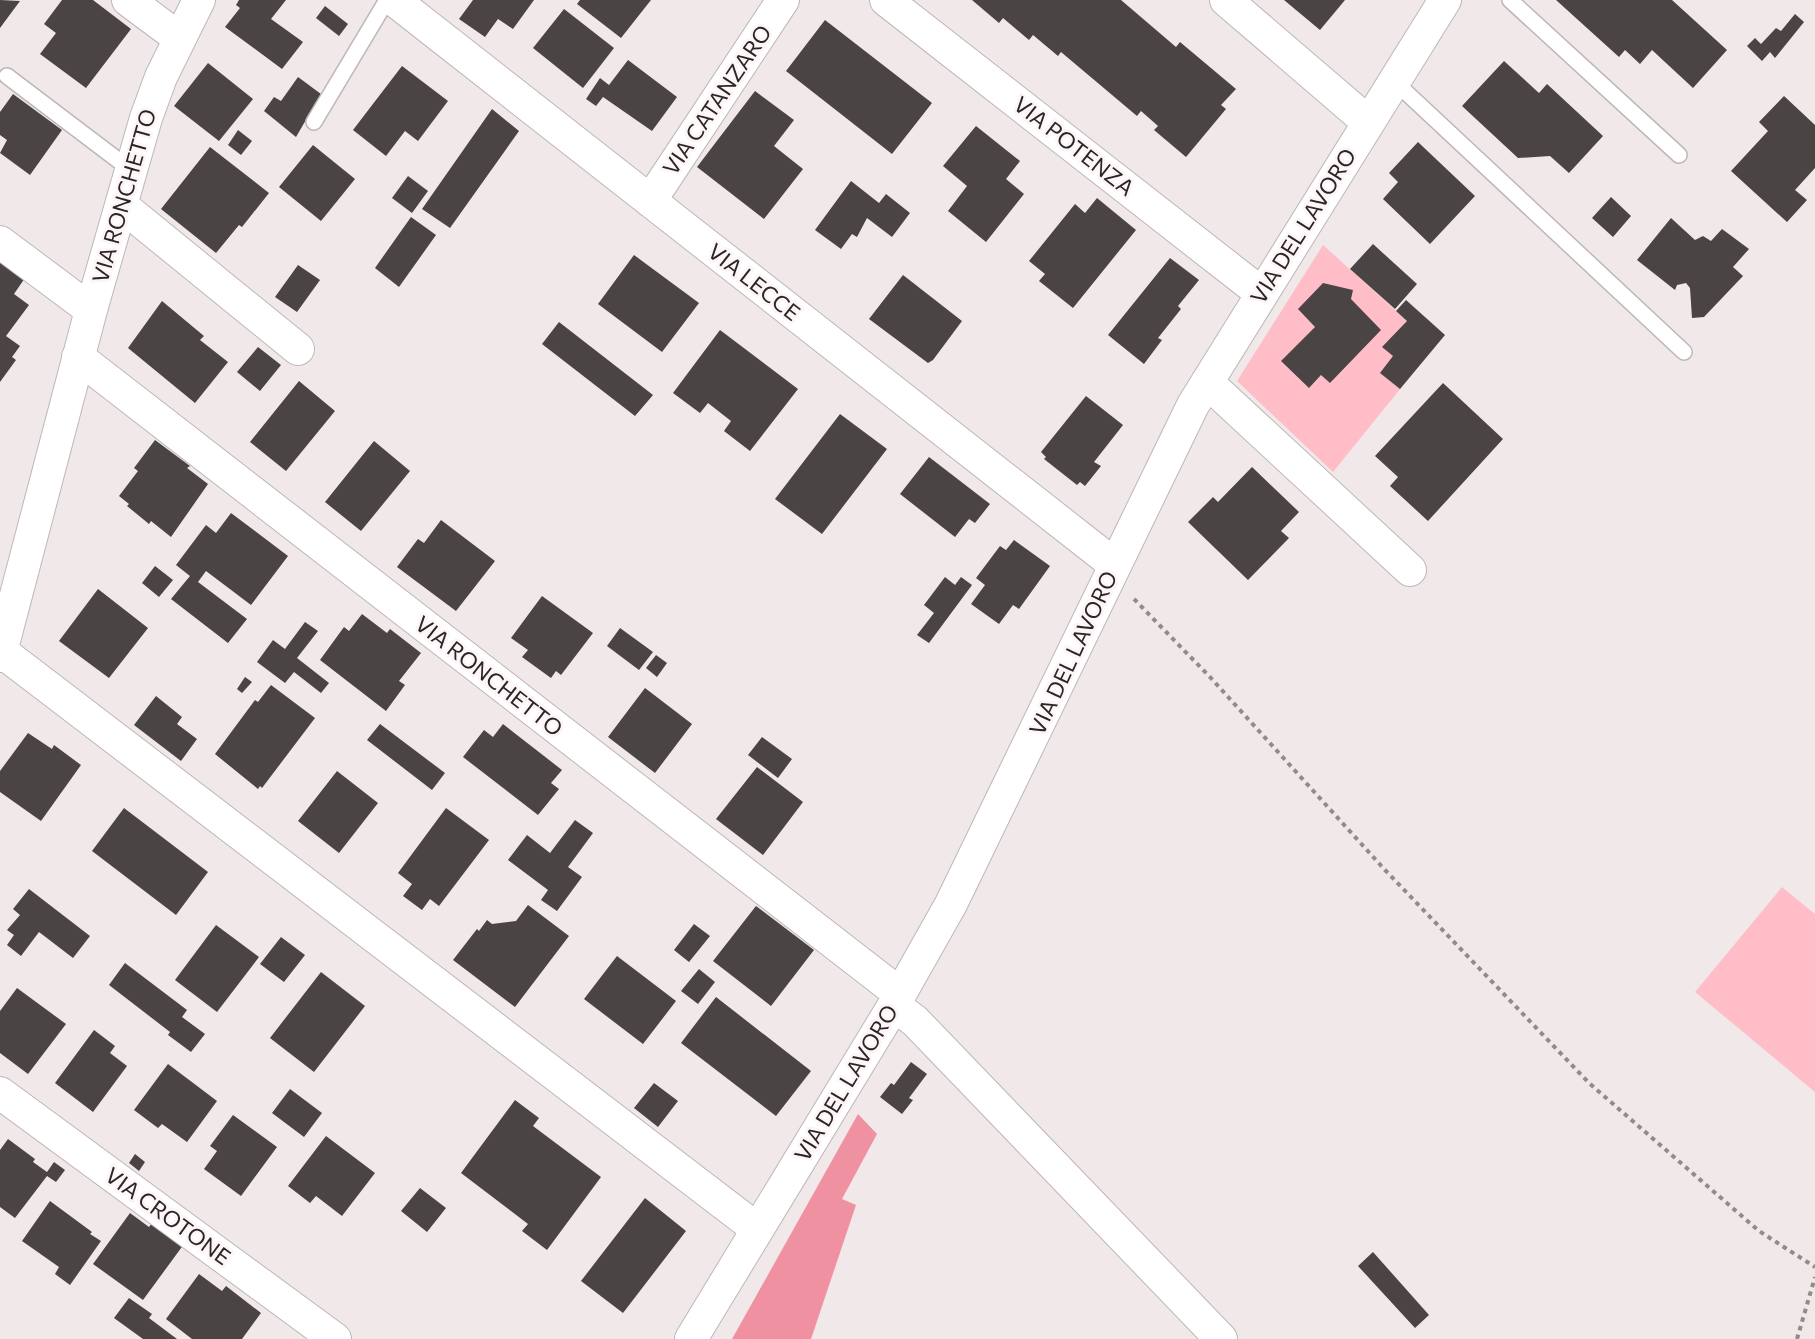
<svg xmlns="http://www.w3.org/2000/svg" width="1815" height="1339" font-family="Commissioner,sans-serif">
<rect width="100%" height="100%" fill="#f0e8e9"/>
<path fill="#ffbec7" d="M1323,245L1435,346L1333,472L1237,381Z
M1782,887L1815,914V1092L1695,992Z"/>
<path fill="#f091a2" d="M858,1114L877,1134L842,1199L856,1205L811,1339H732Z"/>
<path fill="#4a4445" d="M0,0L20,1L0,28Z
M62,0H93L131,29L86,88L40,54L56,33L44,24Z
M239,0H286L271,19L303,42L282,69L225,27L240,8L236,5Z
M473,0H534L513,29L498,19L485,37L459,19Z
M580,0H651L621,38L577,4Z
M972,0H1121L1176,47L1180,42L1236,89L1221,105L1226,109L1186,157L1154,130L1158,126L1141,111L1137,116L1061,52L1058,56L1033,35L1029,40L1003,18L999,23Z
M1284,0H1345L1320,30Z
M1556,0H1672L1727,50L1693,88L1652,50L1640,64L1625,50L1619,57Z
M325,6L348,24L339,36L316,18Z
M564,9L614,48L583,88L533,48Z
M1795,14L1804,22L1775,58L1770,52L1762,61L1747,46L1755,38L1761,44L1776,28L1781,31Z
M825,20L932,103L892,154L786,71Z
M628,60L677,97L652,131L603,97L596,106L586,99L600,78L609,85Z
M1504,61L1539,93L1547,84L1603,136L1569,173L1550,156L1518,158L1462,106Z
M208,63L253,99L219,141L174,106Z
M402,66L448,101L418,141L405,131L386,156L353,130Z
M298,77L321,94L296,137L264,111L274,97L281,101Z
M755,91L794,120L774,146L803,169L764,219L697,167Z
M13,94L62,130L30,175L0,153L7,140L0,135V112Z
M1784,96L1815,125V168L1795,190L1807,200L1787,222L1731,171L1768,131L1759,122Z
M492,109L519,131L450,228L422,209Z
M976,126L1020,161L1006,179L1024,194L986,242L948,211L967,186L943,166Z
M238,130L252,141L241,155L228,145Z
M1418,142L1475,196L1430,244L1383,199L1398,182L1389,173Z
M313,145L355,179L321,221L279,187Z
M210,147L269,193L242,227L239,225L216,253L161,209Z
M408,176L428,191L412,213L392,198Z
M851,181L879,203L886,194L910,213L892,237L867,218L857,237L852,234L841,249L815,230Z
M1611,197L1631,216L1613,237L1592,218Z
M1097,198L1136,230L1073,308L1039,281L1045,274L1029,261L1075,204L1085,213Z
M411,217L436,235L399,287L375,268Z
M1671,218L1695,240L1703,236L1711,241L1722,229L1749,249L1733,267L1743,276L1704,317L1692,318L1690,288L1686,283L1677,285L1675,290L1637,260Z
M1373,244L1417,284L1395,309L1350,269Z
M0,255L27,275L14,294L29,305L6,336L20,346L12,357L16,360L0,382Z
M634,255L699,303L662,352L598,304Z
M1170,258L1199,280L1178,306L1181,309L1158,338L1162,340L1144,364L1108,335Z
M298,265L320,280L297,312L275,297Z
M903,275L962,321L933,360L928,363L869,319Z
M1323,283L1353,290L1351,299L1381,330L1330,383L1321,375L1309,388L1281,361L1315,327L1298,309Z
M1406,300L1445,335L1400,389L1380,373L1393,356L1382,347L1407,321L1396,311Z
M162,301L204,336L200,340L228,362L195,403L128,348Z
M559,322L653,395L635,416L542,344Z
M720,330L798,389L750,451L724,431L731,421L708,403L700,413L673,393Z
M258,347L281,365L260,391L237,372Z
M299,381L335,411L286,471L250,442Z
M1443,383L1503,439L1428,521L1390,486L1398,477L1375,456Z
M1086,396L1123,425L1094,462L1101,466L1085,486L1080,482L1077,485L1044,459L1046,457L1041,452Z
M840,414L887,449L822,534L775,499Z
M155,440L190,466L187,468L208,484L171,537L151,521L149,524L127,506L129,504L119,496L138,471L134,468Z
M374,441L410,471L361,531L325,502Z
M929,457L990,504L975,523L969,519L955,537L900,494Z
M1252,467L1299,512L1281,531L1289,538L1248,580L1188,522L1213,497L1218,502Z
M231,513L288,556L251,605L206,571L198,582L247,619L228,643L171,599L190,576L176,565L206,525L216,533Z
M441,520L495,561L456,611L397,567L418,539L424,543Z
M1014,540L1050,566L1019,609L1013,605L999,624L971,604L985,585L976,578L1000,546L1006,550Z
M155,566L173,580L159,597L142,583Z
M945,577L955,585L961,577L972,585L929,643L917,635L934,613L924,605Z
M98,589L148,628L109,678L59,641Z
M542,596L593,633L561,675L556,671L551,678L522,657L528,650L511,638Z
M362,614L387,633L390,629L421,653L399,681L405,685L386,711L320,660L344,627L349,631Z
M305,622L318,631L297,658L329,683L321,693L294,672L285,683L257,662L273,640L285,649Z
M620,628L653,652L639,670L607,646Z
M656,655L667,663L657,677L646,668Z
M245,677L252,682L242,693L237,689Z
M271,685L315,718L262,788L260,786L258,789L215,754L255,700L258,702Z
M645,688L692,724L655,773L608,737Z
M156,696L182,717L177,724L197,739L181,761L134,725Z
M380,724L445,773L432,790L367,740Z
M503,724L562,770L551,783L559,789L538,815L463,757L484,730L493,737Z
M28,733L52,749L54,745L81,765L41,821L0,792V771Z
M762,737L792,759L778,778L748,755Z
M757,767L803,802L763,855L716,819Z
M337,771L378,803L339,853L298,821Z
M124,808L208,872L176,915L92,851Z
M446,808L489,840L439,906L430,899L422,910L403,896L412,884L398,873Z
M575,820L593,833L568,867L582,877L557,911L541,900L548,890L508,860L527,835L550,853Z
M29,889L90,936L73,958L39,932L21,956L7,945L14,935L7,930L20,915L13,909Z
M528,905L569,936L515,1007L453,960L477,929L479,931L487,920L492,924L516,921Z
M756,906L814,950L771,1006L713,961Z
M694,924L710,936L689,962L674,950Z
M216,925L259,957L217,1012L175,980Z
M281,937L305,955L284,982L260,964Z
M617,956L676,1001L643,1044L584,999Z
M125,963L187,1010L182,1017L205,1034L191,1052L168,1035L170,1032L109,985Z
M699,969L715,982L698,1004L681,991Z
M321,972L365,1006L314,1072L270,1038Z
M17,988L66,1024L28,1074L0,1053V1011Z
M716,997L811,1071L776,1116L681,1043Z
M94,1030L115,1046L110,1053L127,1066L93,1112L55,1083Z
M911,1062L927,1074L909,1098L913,1100L902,1114L880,1097L891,1083L894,1085Z
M168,1064L217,1101L187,1142L162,1124L158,1128L134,1110Z
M654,1083L678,1101L658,1127L634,1108Z
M290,1089L322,1113L304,1137L272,1113Z
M515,1100L539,1118L533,1126L601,1177L547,1250L522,1231L528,1224L461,1173Z
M233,1115L277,1147L241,1196L204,1169L217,1151L210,1146Z
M326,1136L375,1173L342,1216L316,1196L310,1203L288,1186Z
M8,1139L35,1159L33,1162L47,1172L54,1162L65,1170L56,1182L47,1176L15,1218L0,1207V1150Z
M135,1154L145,1162L139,1171L129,1163Z
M420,1188L446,1208L427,1232L401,1211Z
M645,1198L686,1231L623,1313L581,1281Z
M50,1201L92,1232L90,1234L101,1241L70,1285L55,1274L59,1267L22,1241Z
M130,1213L149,1227L153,1222L184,1244L143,1300L93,1264Z
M1373,1252L1429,1315L1415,1328L1358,1266Z
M199,1274L222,1291L226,1286L261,1313L242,1339H192L166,1319Z
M129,1298L152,1314L149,1318L177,1339H143L114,1318Z"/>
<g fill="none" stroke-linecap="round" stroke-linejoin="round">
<g stroke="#beb6b7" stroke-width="18">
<path id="lane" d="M1510,0L1679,155
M7,76L131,170
M1394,81L1684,352
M314,122L387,0"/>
</g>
<g stroke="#beb6b7" stroke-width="34">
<path id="street" d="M128,0L179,38
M394,0L1115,565
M886,0L1261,293
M1226,0L1368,122
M650,201L783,0
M121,205L298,349
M0,242L91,310
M78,357L900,994
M1207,382L1410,570
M1,651L757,1229
M0,656L91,310L146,118L161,77L199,0
M894,1005L915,1021L1221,1339
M0,1093L335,1339
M691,1339L894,1005L951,904L1193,405L1445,0"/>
</g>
<path stroke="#908b8c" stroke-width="4" stroke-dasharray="4.5 4.5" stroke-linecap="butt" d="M1134,599L1210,677L1385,870L1589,1083L1759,1231L1815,1267
M1797,1339L1815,1277"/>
<use href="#lane" stroke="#fff" stroke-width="15"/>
<use href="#street" stroke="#fff" stroke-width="32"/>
</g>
<g text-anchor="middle" stroke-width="6" stroke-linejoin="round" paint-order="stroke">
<g font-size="22" fill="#292627" stroke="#fef6f6">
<text transform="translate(717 100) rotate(-56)" y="8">VIA CATANZARO</text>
<text transform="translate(1074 146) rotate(38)" y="8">VIA POTENZA</text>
<text transform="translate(124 196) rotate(-74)" y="8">VIA RONCHETTO</text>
<text transform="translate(1303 226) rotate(-58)" y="8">VIA DEL LAVORO</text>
<text transform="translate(754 282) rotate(38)" y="8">VIA LECCE</text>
<text transform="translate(1073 653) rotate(-65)" y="8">VIA DEL LAVORO</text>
<text transform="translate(489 676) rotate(38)" y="8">VIA RONCHETTO</text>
<text transform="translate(846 1083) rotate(-59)" y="8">VIA DEL LAVORO</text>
<text transform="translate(168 1216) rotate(36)" y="8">VIA CROTONE</text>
</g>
</g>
</svg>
